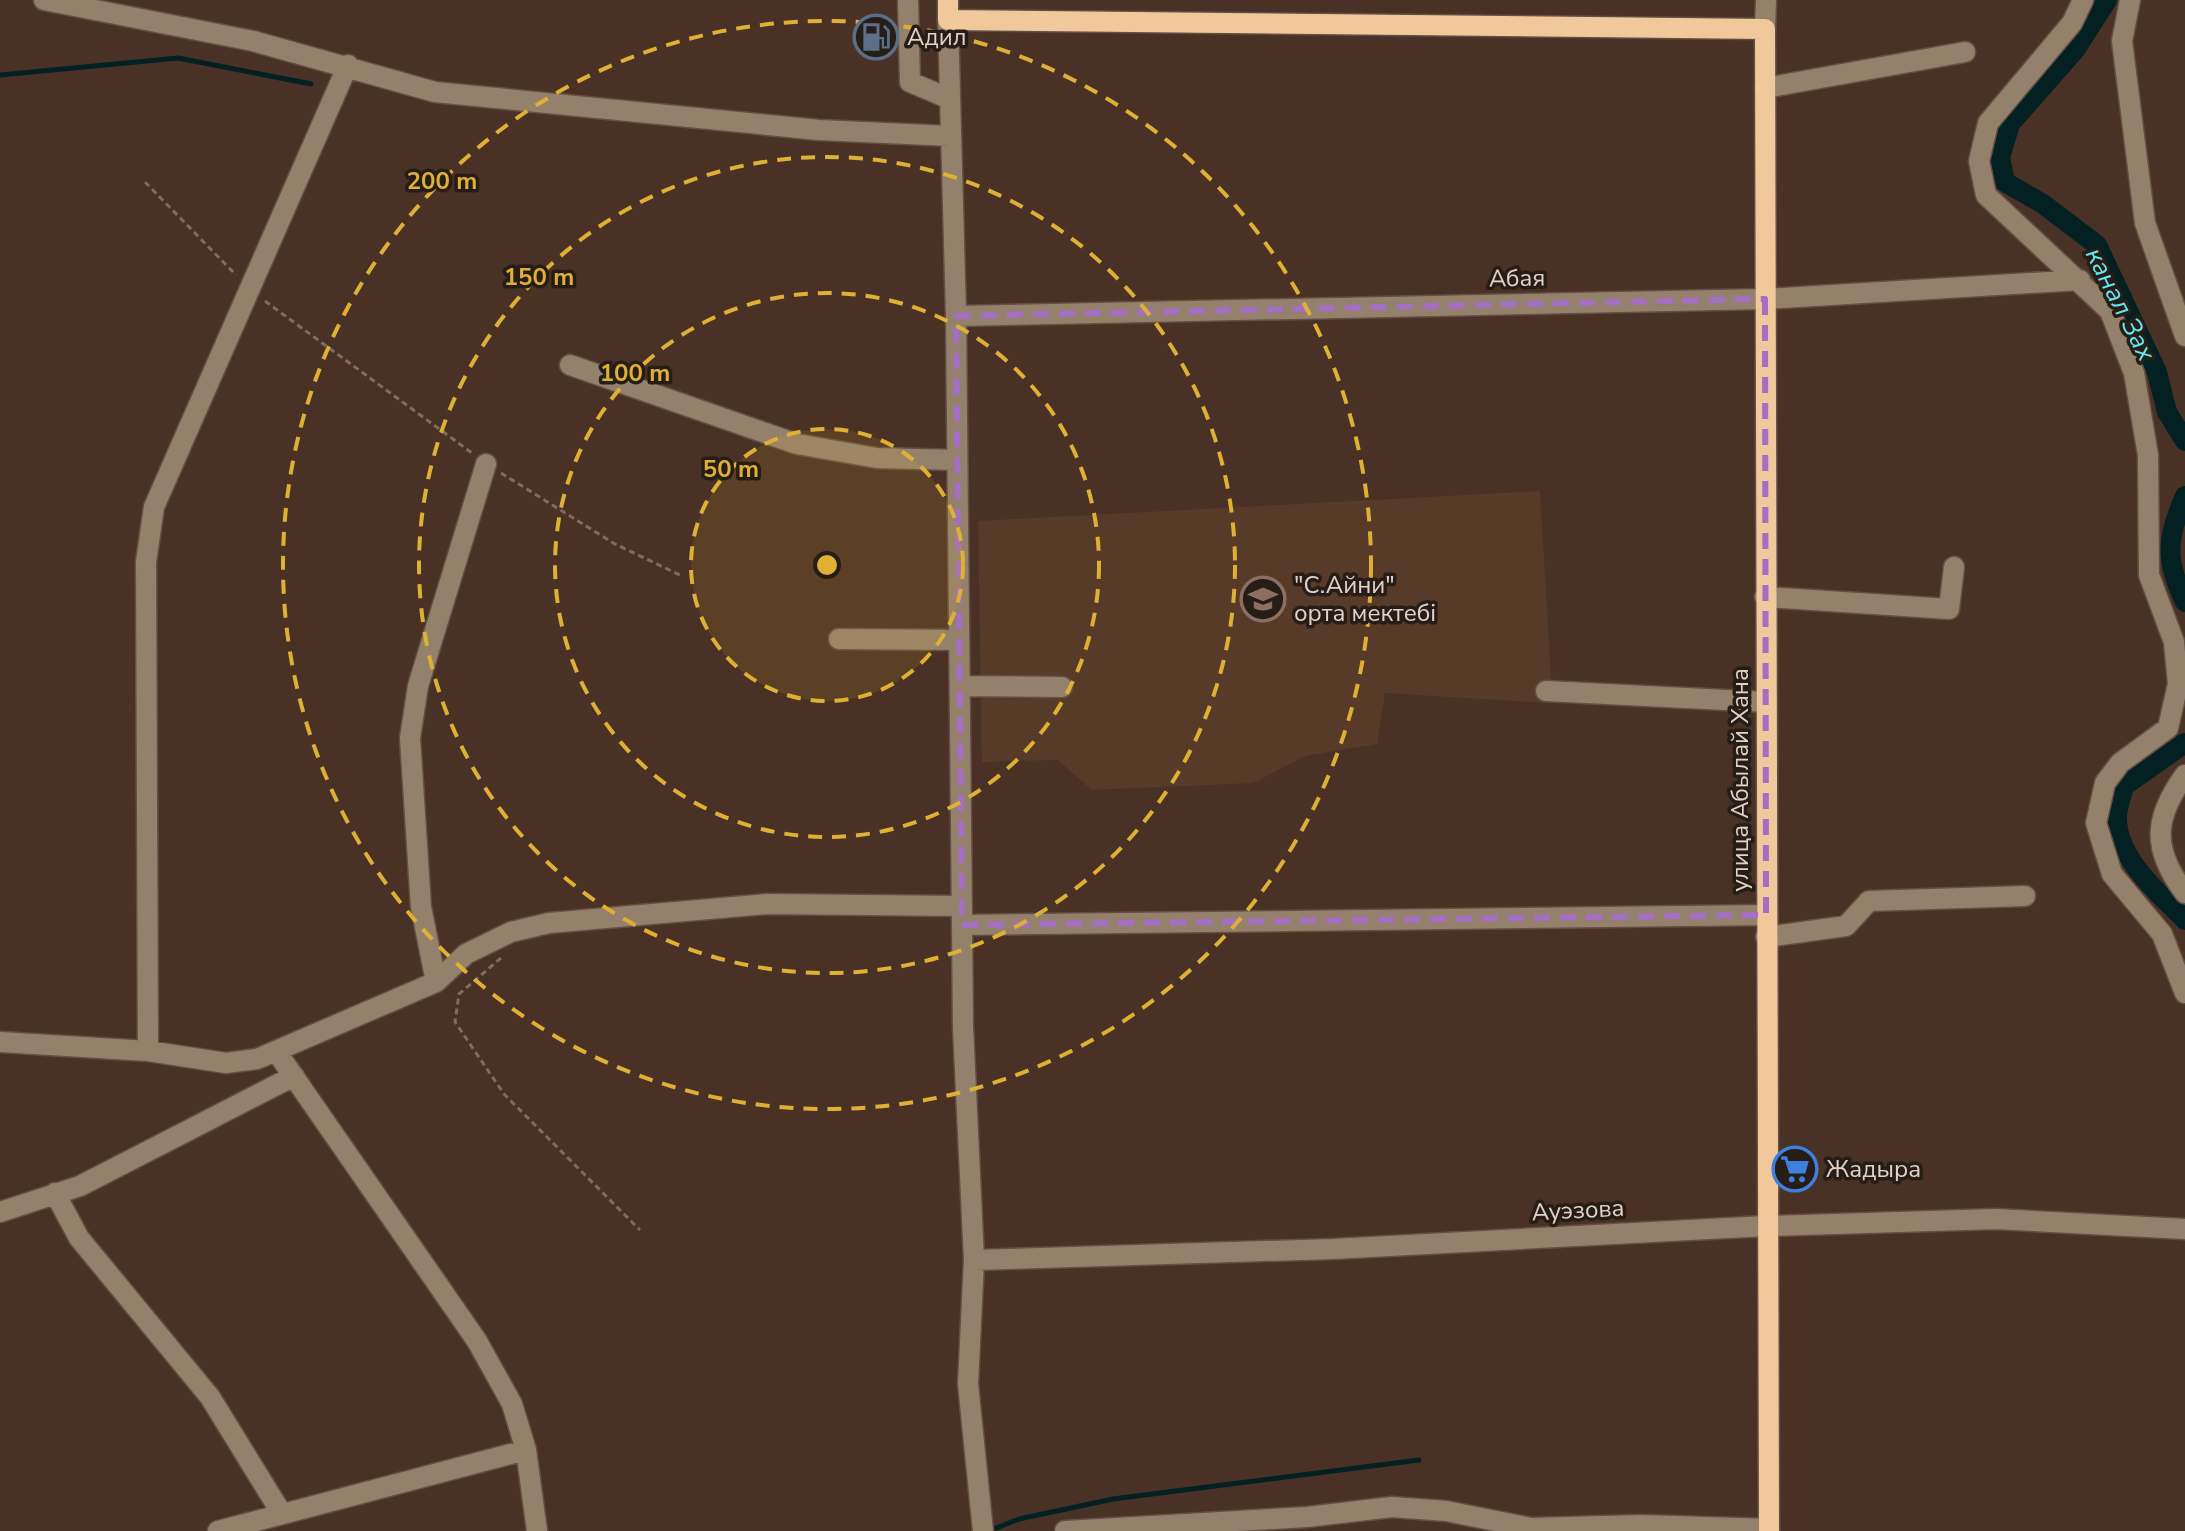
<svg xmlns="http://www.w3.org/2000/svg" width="2185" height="1531" font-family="'Nunito Sans',sans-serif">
<rect width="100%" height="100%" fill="#493225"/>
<path fill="#583a29" d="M1540,491L1551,677L1546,703L1385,693L1377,744L1305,756L1253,783L1092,790L1058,760L982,762L978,521Z"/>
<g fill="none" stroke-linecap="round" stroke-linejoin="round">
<path stroke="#032022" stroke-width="5" d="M0,75L178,58L311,84
M989,1531L1019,1519L1113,1499L1419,1460"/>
<path stroke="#032022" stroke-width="20" d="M2107,0L2075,50L2010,124L2000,157L2005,182L2043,204L2097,245L2157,372L2167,412L2185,441
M2185,496C2166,539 2165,560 2185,602
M2185,743L2124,786C2122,796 2117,807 2117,817C2116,858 2159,893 2185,920"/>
<g stroke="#644f43" stroke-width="23">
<path id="minor" d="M44,0L253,41L435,92L819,130L951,136
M908,0L910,82L950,99
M2083,0L2072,23L1988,123L1979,161L1986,195L2110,311L2134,373L2148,455L2149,575L2174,642L2178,684L2168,728L2120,763L2105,783L2096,823L2112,874L2162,934L2185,993
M2130,0L2122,41L2145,223L2185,336
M948,20L956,316L963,1027L974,1260L968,1384L983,1531
M1765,29L1766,0
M1765,88L1965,52
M956,316L1765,299L2080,280
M570,365L797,444L877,458L957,460
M1765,597L1949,609L1954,567
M839,639L959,640
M960,686L1062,687
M1546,691L1766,702
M2185,775C2153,819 2152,849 2185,893
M962,925L1766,915
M1766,937L1846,926L1869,901L2025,896
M436,982L421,907L410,738L418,686L486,464
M0,1042L148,1051L226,1063L257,1059L436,982L466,954L511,932L549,923L767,904L962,906
M148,1051L146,562L154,507L348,65
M276,1051L477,1341L512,1404L526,1450L537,1531
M55,1193L79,1238L210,1397L282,1514
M0,1212L80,1186L294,1076
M974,1260L1333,1249L1766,1226L1996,1219L2185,1229
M218,1531L526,1450
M1065,1531L1307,1517L1392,1507L1446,1511L1531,1528L1641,1525L1769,1529"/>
</g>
<g stroke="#644f43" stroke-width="23">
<path id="major" d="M948,0V20L1765,29L1769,1531"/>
</g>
<path stroke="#7f6b60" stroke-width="3" stroke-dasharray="6 4" stroke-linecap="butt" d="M145,182L236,275
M265,301L472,453
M501,473L615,544L682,576
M501,958L459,994L455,1022L504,1094L640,1230"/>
<use href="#minor" stroke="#94816b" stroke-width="20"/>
<use href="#major" stroke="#f0c89c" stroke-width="20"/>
</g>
<path fill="none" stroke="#a36ec3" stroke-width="6" stroke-dasharray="16 10" stroke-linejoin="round" d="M1765,299L1766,915L962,925L956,316Z"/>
<circle cx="827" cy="565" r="136" fill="#dfb034" fill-opacity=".12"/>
<g fill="none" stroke="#dfb034" stroke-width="4" stroke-dasharray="14 10">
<circle cx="827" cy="565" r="136"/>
<circle cx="827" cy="565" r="272"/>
<circle cx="827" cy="565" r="408"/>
<circle cx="827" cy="565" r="544"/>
</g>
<defs>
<g id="fuel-ring" transform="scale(2.3)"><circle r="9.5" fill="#271d17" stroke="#5c6f8a" stroke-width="1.5"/><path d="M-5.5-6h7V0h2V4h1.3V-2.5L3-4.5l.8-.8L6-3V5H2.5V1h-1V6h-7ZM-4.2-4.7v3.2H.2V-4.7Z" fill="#5c6f8a"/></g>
<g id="school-ring" transform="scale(2.3)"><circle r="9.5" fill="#271d17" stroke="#8d6e63" stroke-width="1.5"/><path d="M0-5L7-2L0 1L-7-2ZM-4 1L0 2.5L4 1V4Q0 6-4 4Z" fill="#8d6e63"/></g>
<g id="supermarket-ring" transform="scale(2.3)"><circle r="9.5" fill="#271d17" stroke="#3f7fe0" stroke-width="1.5"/><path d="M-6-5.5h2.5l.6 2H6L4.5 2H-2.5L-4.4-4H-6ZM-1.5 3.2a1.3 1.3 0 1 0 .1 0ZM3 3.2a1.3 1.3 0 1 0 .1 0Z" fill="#3f7fe0"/></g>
</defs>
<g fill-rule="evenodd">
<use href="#fuel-ring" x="876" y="37"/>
<use href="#school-ring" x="1263" y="599"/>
<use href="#supermarket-ring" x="1795" y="1169"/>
</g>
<g text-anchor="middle" stroke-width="7" stroke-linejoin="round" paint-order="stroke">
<g font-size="24" fill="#e0d1c9" stroke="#271d17" text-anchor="start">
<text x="907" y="45">Адил</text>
<text x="1294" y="593">"С.Айни"<tspan x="1294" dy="28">орта мектебі</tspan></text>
<text x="1826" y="1177">Жадыра</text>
</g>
<g font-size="24" fill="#e0d1c9" stroke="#271d17">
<text transform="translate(1517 278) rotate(-1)" y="8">Абая</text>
<text transform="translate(1740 780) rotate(-90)" y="8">улица Абылай Хана</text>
<text transform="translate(1578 1210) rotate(-3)" y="8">Ауэзова</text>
</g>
<g font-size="26" font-style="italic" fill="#63e8f3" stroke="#271d17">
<text transform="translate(2121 304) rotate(63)" y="9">канал Зах</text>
</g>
</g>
<circle cx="827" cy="565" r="12" fill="#dfb034" stroke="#271d17" stroke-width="4"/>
<g font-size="24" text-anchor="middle" font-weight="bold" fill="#dfb034" stroke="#271d17" stroke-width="7" stroke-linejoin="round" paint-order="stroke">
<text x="442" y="189">200 m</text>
<text x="539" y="285">150 m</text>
<text x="635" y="381">100 m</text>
<text x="731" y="477">50 m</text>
</g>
</svg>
